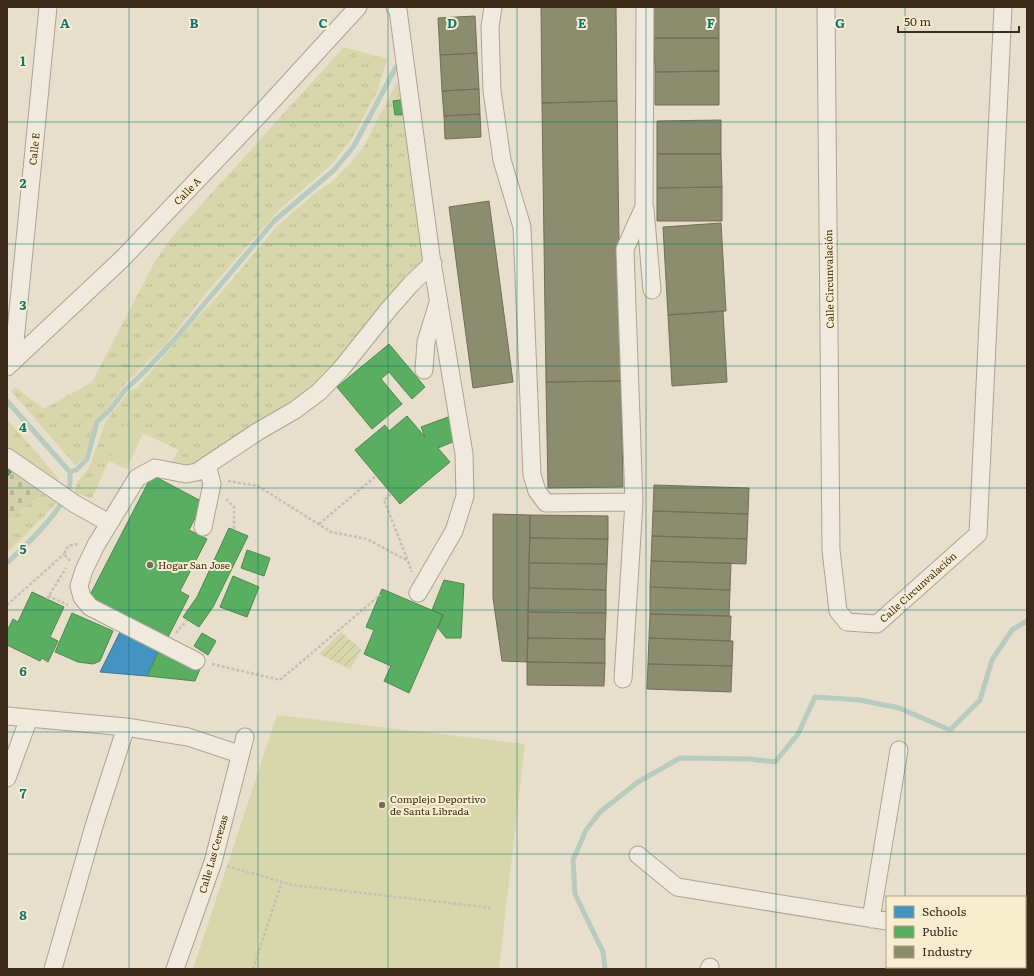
<svg xmlns="http://www.w3.org/2000/svg" width="1034" height="976" font-family="Literata,serif">
<defs>
<pattern id="grass-tufts" width="24" height="20" patternUnits="userSpaceOnUse"><rect width="24" height="20" fill="#d8d7ac"/><path d="M3 7l-1-3M5 7V3M7 7l1-3M15 17l-1-3M17 17v-4M19 17l1-3" fill="none" stroke="#bab993"/></pattern>
<pattern id="cemetery-stones" width="16" height="16" patternUnits="userSpaceOnUse"><rect width="16" height="16" fill="#d2d1ac"/><path d="M2 7V4a2 2 0 0 1 4 0v3zM10 15v-3a2 2 0 0 1 4 0v3z" fill="#b5b493"/></pattern>
<pattern id="garden-furrows" width="10" height="10" patternUnits="userSpaceOnUse"><rect width="10" height="10" fill="#d8d7ac"/><path d="M-1 1l2-2M0 10L10 0M9 11l2-2" fill="none" stroke="#bab993"/></pattern>
</defs>
<rect width="100%" height="100%" fill="#e7decb"/>
<path fill="url(#grass-tufts)" d="M344,47L387,59L378,90L351,140L331,165L279,210L207,292L167,343L122,387L106,411L95,422L84,458L75,465L11,391L15,387L44,409L92,382L154,263L171,238Z
M400,82L426,254L420,266L348,350L302,398L197,464H170L179,450L125,425L92,498L74,493L78,481L88,470L106,421L129,391L137,388L190,325L220,294L277,226L314,194L333,181L351,162L364,146L396,84Z
M7,419L58,478L59,486L7,451Z
M46,490L59,500L49,511L7,553V521Z"/>
<path fill="url(#cemetery-stones)" d="M7,460L46,490L7,521Z"/>
<path fill="#d8d7ac" d="M125,425L143,433L127,469L109,461Z
M277,715L525,744L499,969H193Z"/>
<path fill="url(#garden-furrows)" d="M341,632L362,650L350,669L319,654Z"/>
<path fill="#4393c3" stroke="#417491" d="M122,628L160,649L147,676L100,672Z"/>
<path fill="#5aae61" stroke="#51874c" d="M407,99L408,114L395,115L393,101Z
M389,344L425,387L412,399L389,372L381,379L402,404L372,429L337,387Z
M407,416L425,437L421,427L451,416L460,439L438,448L450,462L400,504L355,450L385,425L389,431Z
M7,468L11,472L7,477Z
M152,475L203,502L189,530L207,539L180,591L189,596L168,637L89,597Z
M229,528L248,536L213,607L199,627L183,617L197,597Z
M247,550L270,558L264,576L241,568Z
M233,576L259,587L247,617L220,607Z
M444,580L464,584L461,638H446L438,628L443,615L432,610Z
M382,589L443,615L409,693L384,681L391,666L364,654L374,630L366,627Z
M32,592L64,607L50,637L58,641L48,662L42,658L40,661L7,645V631L13,619L18,622Z
M72,613L113,631L100,661L93,664L78,662L55,652Z
M202,633L216,641L208,655L194,646Z
M159,650L200,669L195,681L147,676Z"/>
<path fill="#8c8c6e" stroke="#746f55" d="M541,7H616L617,101L542,103Z
M654,7H719V38H654Z
M475,16L477,53L440,55L438,18Z
M654,38H719V71L655,72Z
M477,53L479,89L442,91L440,55Z
M719,71V105H655V72Z
M479,89L480,114L444,116L442,91Z
M617,101L621,381L546,382L542,103Z
M480,114L481,137L445,139L444,116Z
M721,120V154H657V121Z
M657,154H721L722,187L657,188Z
M722,187V221H657V188Z
M489,201L513,382L473,388L449,207Z
M721,223L726,311L668,315L663,227Z
M723,311L727,382L672,386L668,315Z
M621,381L623,487L548,488L546,382Z
M654,485L749,488L748,514L653,511Z
M653,511L748,514L747,539L652,536Z
M493,514L530,515L527,662L502,661L493,598Z
M530,515L608,516V539L530,538Z
M652,536L747,539L746,564L651,561Z
M530,538L608,539L607,564L529,563Z
M651,561L731,563L730,590L650,587Z
M529,563L607,564L606,590L529,588Z
M650,587L730,590L729,616L650,614Z
M529,588L606,590V613L528,612Z
M528,612L606,613L605,639L528,638Z
M650,614L731,616L730,641L649,638Z
M528,638L605,639V663L527,662Z
M649,638L733,641L732,666L648,664Z
M527,662L605,663L604,686L527,685Z
M648,664L732,666L731,692L647,689Z"/>
<g fill="none" stroke-linecap="round" stroke-linejoin="round">
<path stroke="#b7ccbf" stroke-width="5" d="M7,401L70,472C70,477 71,483 69,487C62,512 26,545 7,563
M70,472L76,470L87,459L97,422L110,410L124,391L145,371L174,340L274,221L334,170L354,146L396,67
M605,969L603,952L575,894L573,860L586,830L600,812L638,782L680,758L749,759L775,762L798,734L815,697L860,700L899,708L950,730L980,700L992,660L1012,630L1027,621"/>
<g stroke="#aca395" stroke-width="19">
<path id="minor" d="M395,7L398,10L431,256L464,454L465,496L454,531L418,593
M493,7L490,27L492,91L502,160L522,227L532,475L537,491L546,503L634,502
M826,7L831,550L838,611L847,622L877,624L978,534L1003,7
M645,209L652,290
M13,362L48,7
M7,367L122,259L261,113L358,7
M424,370L426,342L438,303
M7,457L75,504L109,523
M203,527L212,484L207,465
M196,661L90,607L82,597L79,586L84,570L96,545L137,478L155,468L186,474L197,472L257,432L295,410L319,392L341,369L389,309L411,284L433,263
M623,679L634,502L625,249L644,207L645,7
M7,716L126,727L188,737L239,754
M7,778L29,718
M638,855L677,887L887,921
M871,919L899,750
M1025,944H1027
M53,969L94,826L126,727
M175,969L213,862L245,737
M709,969L710,967"/>
</g>
<path stroke="#c7c0b5" stroke-width="2.5" stroke-dasharray="3 2" stroke-linecap="butt" d="M228,481L258,486L331,532L367,539L408,561
M391,494L384,500L408,561L412,572
M226,499L234,507V530
M319,524L376,476
M70,561L64,554L68,546L75,544L78,545
M48,596L68,605
M47,599L66,568
M7,605L64,554
M176,633L187,620
M212,664L280,680L380,595
M227,866L293,885L493,908
M253,969L282,882"/>
<use href="#minor" stroke="#efe9de" stroke-width="17"/>
</g>
<path fill="none" stroke="#0f766e" stroke-width="1" stroke-opacity="0.55" d="M129,7V969M258,7V969M388,7V969M517,7V969M646,7V969M776,7V969M905,7V897M7,122H1027M7,244H1027M7,366H1027M7,488H1027M7,610H1027M7,732H1027M7,854H1027M905,967V969"/>
<g fill="#786a59" stroke="#f9edd0" stroke-width="1.5">
<circle cx="150" cy="565" r="4"/>
<circle cx="382" cy="805" r="4"/>
</g>
<g text-anchor="middle" stroke-width="4" stroke-linejoin="round" paint-order="stroke">
<g font-size="10" fill="#3c2b1b" stroke="#f9edd0">
<text transform="translate(34 149) rotate(-84)" y="4">Calle E</text>
<text transform="translate(187 191) rotate(-46)" y="4">Calle A</text>
<text transform="translate(829 279) rotate(-91)" y="4">Calle Circunvalación</text>
<text transform="translate(918 587) rotate(-42)" y="4">Calle Circunvalación</text>
<text transform="translate(213 854) rotate(-74)" y="4">Calle Las Cerezas</text>
</g>
<g font-size="10" fill="#3c2b1b" stroke="#f9edd0" text-anchor="start">
<text x="158" y="569">Hogar San Jose</text>
<text x="390" y="803">Complejo Deportivo<tspan x="390" dy="12">de Santa Librada</tspan></text>
</g>
</g>
<g font-size="13" text-anchor="middle" font-weight="bold" fill="#0f766e" stroke="#f9edd0" stroke-width="4" stroke-linejoin="round" paint-order="stroke">
<text x="65" y="28">A</text>
<text x="194" y="28">B</text>
<text x="323" y="28">C</text>
<text x="452" y="28">D</text>
<text x="582" y="28">E</text>
<text x="711" y="28">F</text>
<text x="840" y="28">G</text>
<text x="23" y="66">1</text>
<text x="23" y="188">2</text>
<text x="23" y="310">3</text>
<text x="23" y="432">4</text>
<text x="23" y="554">5</text>
<text x="23" y="676">6</text>
<text x="23" y="798">7</text>
<text x="23" y="920">8</text>
</g>
<rect width="1034" height="976" fill="none" stroke="#3c2b1b" stroke-width="16"/>
<rect x="886" y="896" width="140" height="72" fill="#f9edd0" stroke="#ad9f88"/>
<rect x="894" y="906" width="20" height="12" fill="#4393c3" stroke="#ad9f88"/>
<text x="922" y="916" font-size="12" fill="#3c2b1b">Schools</text>
<rect x="894" y="926" width="20" height="12" fill="#5aae61" stroke="#ad9f88"/>
<text x="922" y="936" font-size="12" fill="#3c2b1b">Public</text>
<rect x="894" y="946" width="20" height="12" fill="#8c8c6e" stroke="#ad9f88"/>
<text x="922" y="956" font-size="12" fill="#3c2b1b">Industry</text>
<path d="M898 26v6h121v-6" fill="none" stroke="#3c2b1b" stroke-width="2"/>
<text x="904" y="26" font-size="12" fill="#3c2b1b" stroke="#f9edd0" stroke-width="3" paint-order="stroke">50 m</text>
</svg>
